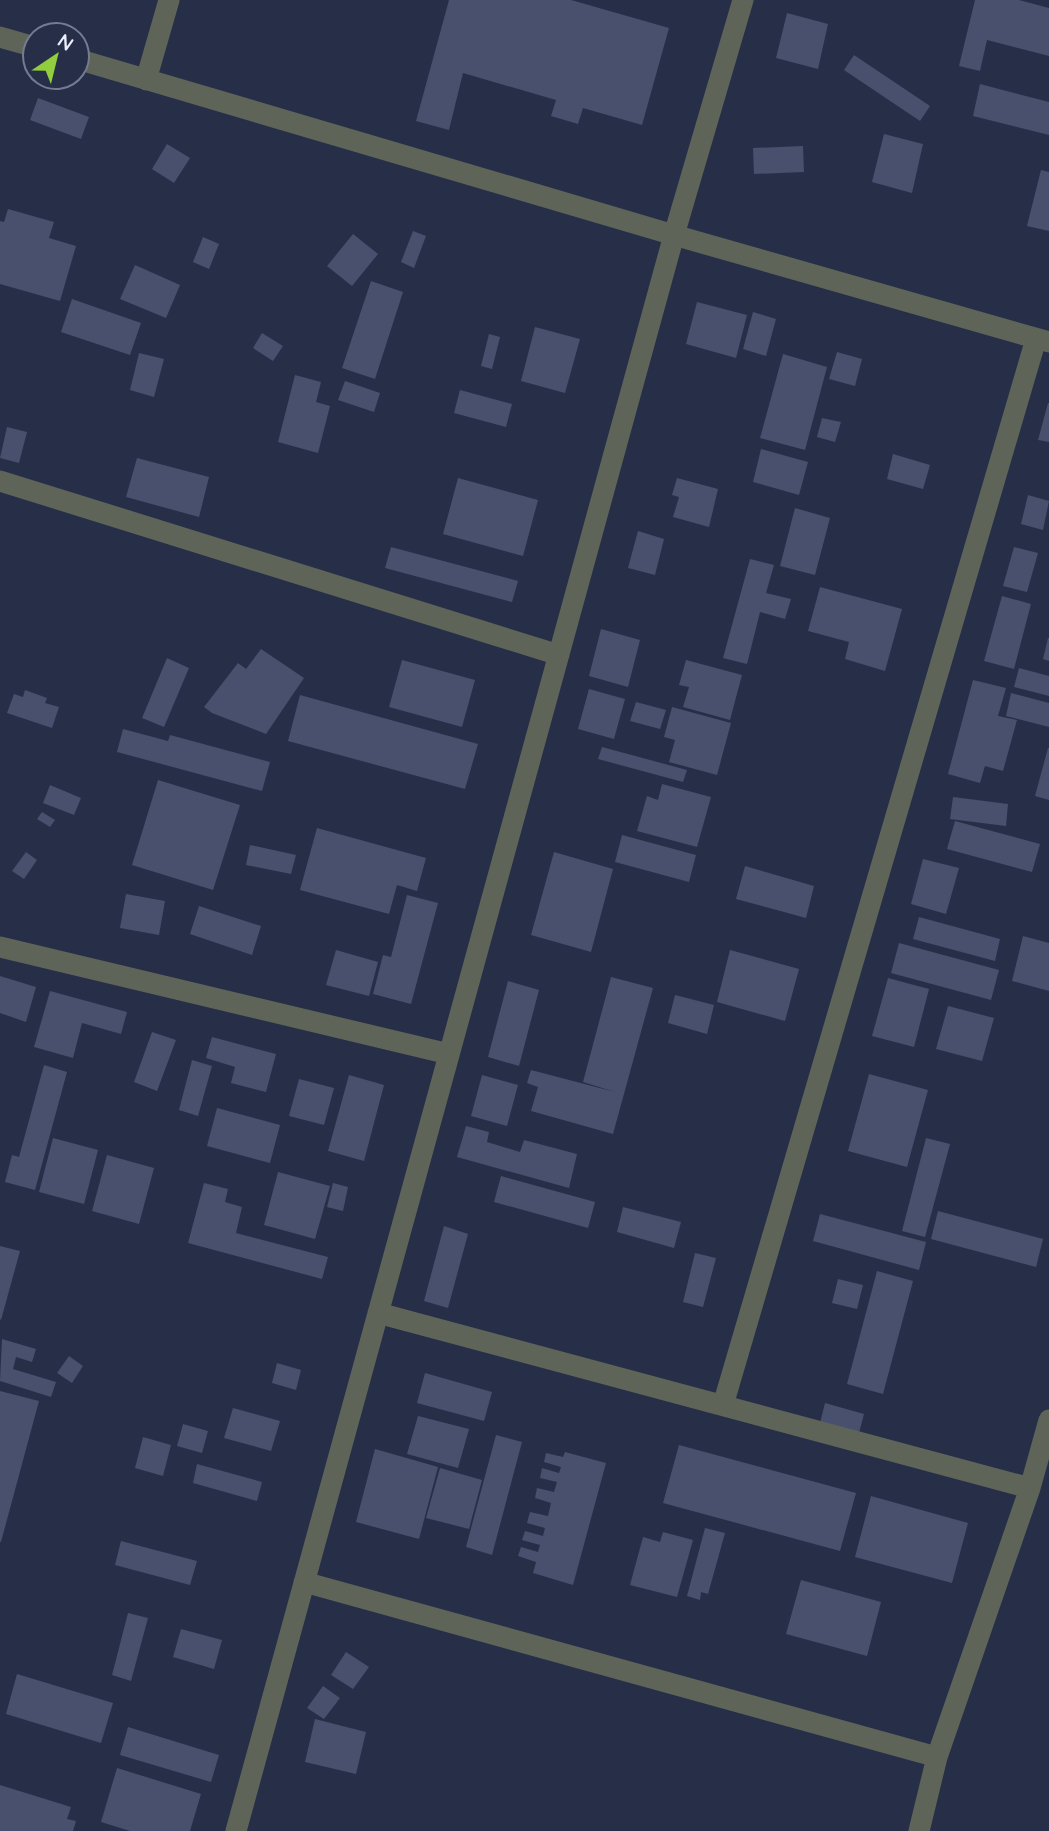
<svg xmlns="http://www.w3.org/2000/svg" width="1049" height="1831" font-family="Quicksand,sans-serif">
<rect width="100%" height="100%" fill="#272e48"/>
<path fill="#48506d" d="M449,0H571L669,28L642,125L583,108L578,124L551,116L556,100L463,73L449,130L416,121Z
M975,0H1019L1049,8V56L987,40L980,71L959,66Z
M787,13L828,24L818,69L776,58Z
M854,55L930,106L920,121L844,70Z
M980,84L1049,102V135L973,116Z
M38,98L89,117L81,139L30,120Z
M884,134L923,144L912,193L872,182Z
M167,144L190,158L174,183L152,169Z
M803,146L804,172L754,174L753,148Z
M1041,170L1049,172V231L1027,226Z
M8,209L54,222L49,238L76,246L60,301L0,284V221L4,222Z
M413,231L426,236L414,268L401,262Z
M353,234L378,254L352,286L327,266Z
M203,237L219,244L209,269L193,262Z
M135,265L180,285L166,318L120,299Z
M371,281L403,292L375,379L342,368Z
M72,299L141,323L130,355L61,332Z
M697,302L747,315L736,358L686,344Z
M753,312L776,319L766,356L743,349Z
M535,327L580,339L565,393L521,381Z
M262,333L283,346L273,361L253,348Z
M489,334L500,337L492,369L481,366Z
M837,352L862,359L855,386L829,379Z
M139,353L164,359L154,397L130,390Z
M783,354L827,367L805,450L760,438Z
M295,375L321,382L316,402L330,406L318,453L278,442Z
M345,381L380,393L374,412L338,400Z
M460,390L512,404L506,427L454,413Z
M1048,403H1049V442L1038,440Z
M822,418L841,422L835,442L817,437Z
M7,427L27,432L19,463L0,458Z
M761,449L808,462L799,495L753,482Z
M893,454L930,465L923,489L887,479Z
M137,458L209,477L199,517L126,497Z
M458,478L538,500L523,556L443,534Z
M677,478L718,489L709,527L673,517L679,497L672,495Z
M1028,495L1049,501L1043,530L1021,524Z
M795,508L830,518L815,575L780,566Z
M638,531L664,539L655,575L628,568Z
M391,547L518,581L512,602L385,568Z
M1014,547L1038,553L1027,592L1003,586Z
M750,559L774,565L766,593L791,599L785,619L760,612L747,664L723,658Z
M820,587L902,609L885,671L845,659L849,642L808,631Z
M1002,596L1031,604L1014,669L984,661Z
M601,629L640,640L628,687L589,676Z
M1048,638H1049V661L1043,659Z
M261,649L304,678L266,734L212,713L204,707L238,663L246,669Z
M167,658L189,668L164,727L142,718Z
M402,660L475,680L462,727L389,707Z
M686,660L742,675L730,720L683,707L689,687L679,685Z
M1019,668L1049,676V696L1014,687Z
M973,680L1006,688L998,716L1017,720L1003,771L985,766L980,783L948,774Z
M589,689L625,699L614,739L578,729Z
M25,690L47,698L45,703L59,707L52,728L7,713L14,694L23,697Z
M1011,693L1049,703V727L1006,716Z
M300,695L478,744L465,789L288,741Z
M636,702L666,710L660,729L630,721Z
M672,707L731,723L717,775L669,762L675,740L664,737Z
M123,729L168,741L170,735L270,762L262,791L117,752Z
M602,747L687,770L683,782L598,759Z
M1048,748H1049V800L1035,796Z
M158,780L240,805L213,890L132,865Z
M662,784L711,797L697,847L637,831L647,796L658,800Z
M50,785L81,798L74,815L43,803Z
M953,797L1008,804L1006,826L950,819Z
M42,812L55,820L50,827L37,819Z
M955,821L1040,844L1032,872L947,849Z
M317,828L426,858L417,891L397,885L389,914L300,890Z
M622,835L696,855L689,882L615,862Z
M250,845L296,855L291,874L246,865Z
M26,852L37,860L24,879L12,871Z
M554,852L613,869L591,952L531,935Z
M923,859L959,868L946,914L911,904Z
M745,866L814,886L806,918L736,899Z
M126,894L165,901L159,935L120,928Z
M407,895L438,903L411,1004L373,994L383,955L391,957Z
M199,906L261,926L252,955L190,934Z
M919,917L1000,939L995,961L913,939Z
M1023,936L1049,943V991L1012,981Z
M899,943L999,970L991,1000L891,973Z
M336,950L378,962L369,996L326,985Z
M730,950L799,969L785,1021L717,1002Z
M0,976L36,987L26,1022L0,1013Z
M611,977L653,988L613,1134L531,1111L538,1087L527,1083L531,1070L615,1092L583,1082Z
M888,978L929,989L914,1047L872,1036Z
M508,981L539,990L519,1066L488,1057Z
M50,991L127,1012L121,1034L82,1023L73,1058L34,1047Z
M675,995L714,1005L707,1034L668,1023Z
M948,1006L994,1018L982,1061L936,1049Z
M152,1032L176,1040L157,1091L134,1082Z
M212,1037L276,1054L266,1092L231,1083L235,1067L206,1058Z
M192,1060L212,1066L198,1116L179,1110Z
M44,1065L67,1072L35,1190L5,1182L12,1155L19,1157Z
M869,1074L928,1090L907,1167L848,1151Z
M349,1075L384,1085L364,1161L328,1151Z
M482,1075L518,1085L507,1126L471,1116Z
M299,1079L334,1088L324,1125L289,1116Z
M217,1108L280,1125L270,1163L207,1146Z
M466,1126L489,1132L487,1142L520,1152L524,1140L577,1154L569,1188L457,1157Z
M53,1138L98,1150L84,1204L39,1192Z
M926,1138L950,1144L925,1237L902,1231Z
M107,1155L154,1168L139,1224L92,1211Z
M278,1172L330,1186L315,1239L264,1225Z
M501,1176L595,1202L588,1228L494,1202Z
M204,1183L228,1189L225,1202L242,1207L236,1233L328,1257L322,1279L188,1243Z
M333,1183L348,1187L343,1211L327,1207Z
M623,1207L681,1222L674,1248L617,1232Z
M938,1211L1043,1239L1036,1267L931,1239Z
M820,1214L926,1242L919,1270L813,1241Z
M444,1226L468,1234L448,1308L424,1301Z
M0,1246L20,1251L1,1320L0,1319Z
M695,1253L716,1258L703,1307L683,1302Z
M877,1271L913,1281L883,1394L847,1384Z
M838,1279L863,1285L857,1309L832,1303Z
M2,1339L36,1349L32,1362L16,1357L13,1369L56,1382L51,1397L0,1381Z
M69,1356L83,1366L72,1383L57,1373Z
M277,1363L301,1370L296,1390L272,1383Z
M425,1373L492,1392L484,1421L417,1403Z
M0,1391L39,1401L1,1542H0Z
M825,1403L864,1414L859,1433L820,1423Z
M233,1408L280,1421L271,1451L224,1438Z
M418,1416L469,1429L458,1468L407,1454Z
M183,1424L208,1431L202,1453L177,1446Z
M496,1435L522,1442L492,1555L466,1547Z
M143,1437L171,1445L163,1476L135,1468Z
M679,1445L856,1493L840,1551L663,1503Z
M375,1449L438,1467L419,1539L356,1522Z
M565,1452L606,1463L573,1585L533,1573L536,1562L518,1556L521,1547L538,1552L540,1545L522,1540L525,1531L543,1536L545,1528L527,1523L530,1512L548,1516L551,1503L535,1498L537,1488L554,1492L557,1482L540,1478L542,1468L559,1473L561,1467L544,1462L546,1453L563,1457Z
M197,1464L262,1482L257,1501L193,1483Z
M440,1468L482,1480L469,1529L426,1518Z
M871,1496L968,1523L952,1583L855,1557Z
M705,1528L725,1533L708,1594L701,1592L700,1600L687,1596Z
M663,1532L693,1540L677,1597L630,1585L643,1537L660,1542Z
M121,1541L197,1561L190,1585L115,1565Z
M801,1580L881,1602L867,1656L786,1634Z
M128,1613L148,1618L131,1681L112,1675Z
M181,1629L222,1640L214,1669L173,1657Z
M346,1652L369,1667L353,1689L331,1675Z
M17,1674L113,1703L101,1743L6,1714Z
M323,1686L340,1698L324,1719L307,1708Z
M315,1719L366,1732L356,1774L305,1762Z
M128,1727L219,1755L211,1782L120,1755Z
M117,1768L201,1794L190,1831H130L101,1822Z
M0,1785L71,1807L67,1819L76,1821L73,1831H0Z"/>
<g fill="none" stroke-linecap="round" stroke-linejoin="round">
<path stroke="#5e6558" stroke-width="21" d="M0,37L35,47
M77,59L674,235L1049,342
M146,80L169,0
M0,481L559,655
M0,947L449,1054
M378,1313L1030,1488
M723,1405L1036,339
M304,1582L937,1757
M236,1831L674,235L743,0
M919,1831L937,1757L1030,1488L1049,1420"/>
</g>
<g transform="translate(56 56) rotate(35)"><circle r="33" fill="#272e48" stroke="#757b90" stroke-width="2"/>
<path d="M0-5L12 26L0 18L-12 26Z" fill="#92cd3f"/>
<text y="-10" font-size="19" font-weight="bold" text-anchor="middle" fill="#eaeefc">N</text>
</g>
</svg>
